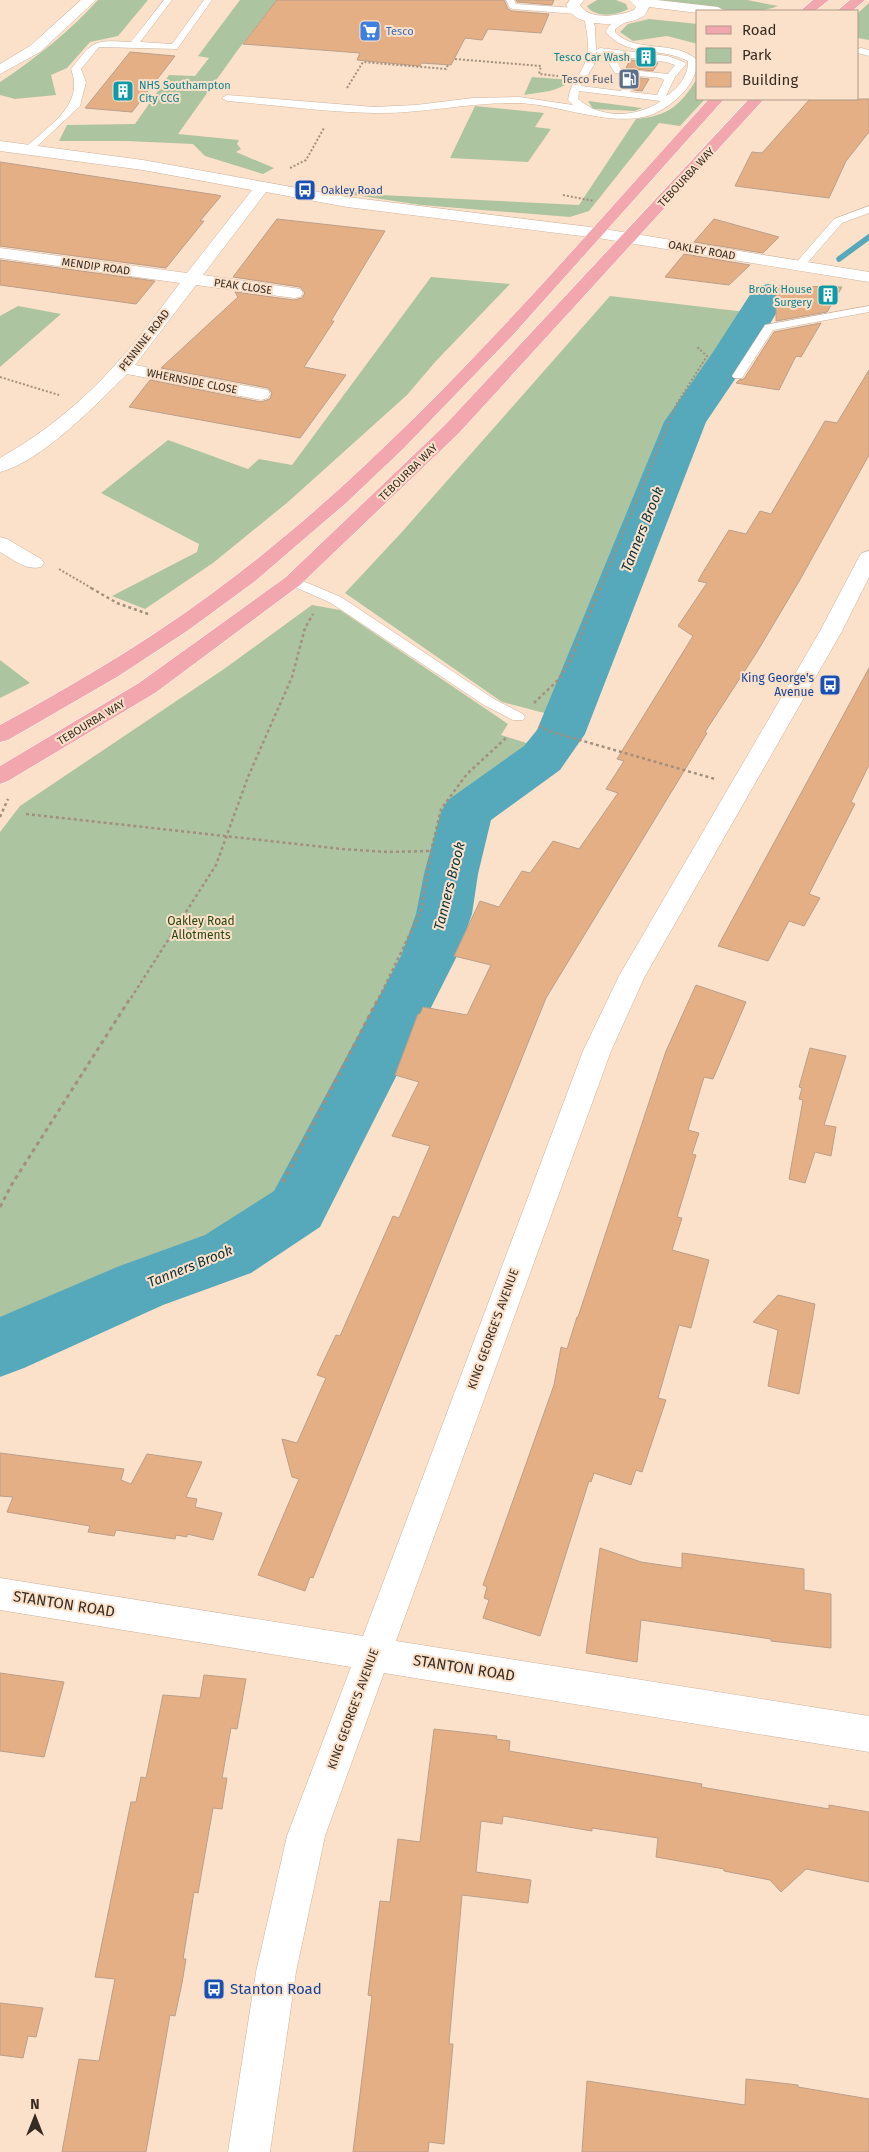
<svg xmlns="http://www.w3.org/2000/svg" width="869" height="2152" font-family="'Fira Sans',sans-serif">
<rect width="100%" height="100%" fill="#fce1ca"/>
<path fill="#adc4a1" d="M98,0H148L118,36L90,42L67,68L51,75L56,95L15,99L0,95V82C35,59 70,31 98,0Z
M240,0H277L237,51L178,134L239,140L237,144L241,149L236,152L274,168L263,174L205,156L193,144L126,141H59L67,125L135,124L169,75L195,76L209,58L198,56Z
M597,0H616L626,4L628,9C617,16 594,18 587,6Z
M646,0H747L778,6C749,17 719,8 689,4C675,2 660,1 646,0Z
M869,3V40L858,38V13Z
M649,19L698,24V44L667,36L633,41L620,32L628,24Z
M532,77L572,80C558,92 542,92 524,95Z
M698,77V99H705L680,126L659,123L589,211L570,217L421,205L321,190L326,186L349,191L382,195L579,205L636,119C669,116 681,105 698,77Z
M588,101L642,108L635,111L593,109Z
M475,106L544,113L535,127L551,129L528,162L450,158Z
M431,277L510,284L436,361L407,395L288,502L213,563L145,609L112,596L197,552L199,544L101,493L168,440L248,469L259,459L292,465Z
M610,296L746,312L678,422L604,605L570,686L552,715L502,702L345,593L401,533Z
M18,306L61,314L0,367V316Z
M312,605L340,610L508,724L501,735L530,744L460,803L451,816L432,913L360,1060L291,1193L216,1232L137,1266L0,1333V832L20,806L224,669Z
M0,660L30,683L0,698Z"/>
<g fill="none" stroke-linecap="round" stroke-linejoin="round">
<path stroke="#56a8bb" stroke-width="5.5" d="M839,259L869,237"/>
<path fill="#56a8bb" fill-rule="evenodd" d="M768,284L781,287L787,295L752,354L706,422L585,734L560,770L491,820L478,874L472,914L457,956L320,1227L251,1273L163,1305L24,1368L0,1377V1317L117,1267L205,1235L274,1191L401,956L416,914L424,874L441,812L448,800L524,746L537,730L664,422L713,352L755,287Z"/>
</g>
<path fill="#e5af85" stroke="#ba9f8b" d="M277,0H504L508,9L512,11L549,14L541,33L488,29L482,40L465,38L451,65L421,63L420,66L357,60L360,53L243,44Z
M516,0H554L552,5L517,2Z
M130,52L175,56L132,112L85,108Z
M630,60L658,63L653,71L626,68Z
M640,78L649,79L642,91L633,90Z
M810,99H869V132L846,161L829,198L735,186L752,152L762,153Z
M0,162L217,195L221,196L200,221H204L166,268L0,246Z
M277,219L385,231L331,321H334L304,367L346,375L300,438L129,407L150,380L261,402L270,399L272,393L268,388L161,368L238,297L235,292L294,300L302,298L305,293L300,287L233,277Z
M714,219L779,237L763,253L694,242Z
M684,254L750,265L729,285L665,277Z
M0,260L155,281L136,304L0,285Z
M776,286L842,287L827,312L776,321Z
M821,323L801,357L796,356L779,390L736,383L739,380L744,379L774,332Z
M869,370V455L801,578L757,652L705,732L707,733L692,758L546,998L313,1578L310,1577L305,1591L258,1575L299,1479L292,1477L282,1439L297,1443L326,1378L317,1375L336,1335L340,1336L393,1216L399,1218L430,1146L392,1136L419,1082L395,1075L418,1014H420L423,1007L467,1015L491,965L454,956L480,901L499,907L522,871L530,873L553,841L579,849L618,793L606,789L624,761L617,759L693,636L678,626L707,583L698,581L703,572L729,530L746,534L760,511L771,514L825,421L837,423Z
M869,668V765L851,802L855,804L809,894L820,898L804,926L789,921L768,961L718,946Z
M696,985L746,1002L713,1079L704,1077L688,1130L699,1133L692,1154L696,1155L677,1217L682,1218L672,1250L709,1260L691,1328L679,1325L658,1398L666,1400L642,1472L636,1470L631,1485L594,1473L591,1482L589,1481L540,1636L483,1618L489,1600L484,1598L487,1587L483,1585L548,1402L554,1385L561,1347L567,1349L577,1317H578L666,1051Z
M810,1048L846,1056L824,1125L836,1127L831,1156L815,1152L805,1183L789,1179L803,1100L799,1099L802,1088L799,1087Z
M778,1295L815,1304L799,1394L768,1386L778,1330L753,1322Z
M0,1453L124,1469L121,1480L131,1484L147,1454L202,1462L186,1497L197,1499L195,1507L222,1513L213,1540L187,1534V1537L176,1535L175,1539L116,1530L114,1536L88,1532L90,1526L7,1512L13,1497L0,1496Z
M600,1548L641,1562L682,1568V1553L804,1569V1590L831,1594V1648L771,1641V1639L641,1620L637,1662L586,1653Z
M0,1673L64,1682L44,1757L0,1751Z
M204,1675L246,1679L237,1729L231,1728L222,1778H227L222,1809L213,1808L198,1893L194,1892L183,1959H186L182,1983L175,2016L170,2015L146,2152H62L79,2059L99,2061L115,1979L95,1977L131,1802H136L141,1777L146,1778L163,1695L200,1698Z
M434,1729L497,1736L496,1739L510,1741L509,1751L702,1784L701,1787L829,1809V1805L869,1812V1882L806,1869L781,1892L770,1880L724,1871V1869L656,1857L658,1838L592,1828V1831L503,1816L502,1824L481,1821L476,1872L531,1880L528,1903L462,1895L449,2044H453L444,2144L429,2142L428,2152H353L372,1996L368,1995L380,1901L390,1902L398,1839L420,1842Z
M0,2003L43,2008L36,2037L28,2036L23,2058L0,2055Z
M746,2079L798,2085V2087L869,2099V2152H582L587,2081L745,2105Z"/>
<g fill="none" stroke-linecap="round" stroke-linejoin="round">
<g stroke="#cbb29c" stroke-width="1">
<path id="lane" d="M164,0H172L140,42L172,44L204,0H212L177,49L99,47L81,69L86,82L80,106L32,151H26V147C49,125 85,105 71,69C94,39 95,40 131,42Z
M506,0H514L516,4L576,8L580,11L576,14L513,9L510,8Z
M588,14L591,15L595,27L596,50L600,48L668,56L684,62L686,64L675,77L666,96C677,90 689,75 688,61C662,47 625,57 606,32C608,24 621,15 629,16V20L615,29V32C635,54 675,39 697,60C699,85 667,112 644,117C603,125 558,104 517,103C469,102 422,114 374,113C325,112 276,105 227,101L222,98L227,95L374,107L416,105L473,98L519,97L573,105L568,100C570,84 578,79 584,65C591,51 587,31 584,17ZM596,52L604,55L615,73L630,75L621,91L581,86L594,65ZM614,56L666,62L675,65L668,74L621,69ZM639,76L661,78L664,80L657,95L630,92ZM579,91L661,101C637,118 600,119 578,99Z
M861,48L869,50V56L858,53V49Z
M869,206V213L842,223L803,268H795L794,266L795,264L834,219Z
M869,306V312L773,330L742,378H734L732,376L765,325Z
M293,577L341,597L494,699L523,714L525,717L523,720H513L484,705L331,603L288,584L286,581Z"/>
</g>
<g stroke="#cbb29c" stroke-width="1">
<path id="street" d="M81,0H96L40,52L0,74V64L30,46Z
M570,0H584L580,5C589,21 619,16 634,10L636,7L629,0H657L718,7L725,11H698V13L649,7C647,11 646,15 642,17C627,26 587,27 573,15C570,12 568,8 566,5Z
M0,141L143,160L347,197L598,228L869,272V282L598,238L347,207L266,192L203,275L294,288L300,289L303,293L300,297L294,298L196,285L135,365L268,390L270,394L268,398L261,400L127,374C97,404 41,462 0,472V458C43,434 83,401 116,364C139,339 159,310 180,283L0,258V248L187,273L252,190L143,170L0,151Z
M0,537L7,539L41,559L44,563L41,567C26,571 13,559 0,552Z
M869,551V577L842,631L645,976L611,1051L396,1641L869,1716V1752L384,1673L325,1836L296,1972L270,2152H228L256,1972L287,1836L351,1667L0,1610V1578L363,1636L583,1051L619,976L820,631L859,557L862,553Z"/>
</g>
<g stroke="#fff" stroke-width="1">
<path id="primary" d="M813,0H829L815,11H800Z
M850,0H865L852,11H837Z
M709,99H724L512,336L403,449L346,503L254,582L187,631L117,677L8,740L0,742V725C83,680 163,632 238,574C415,437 560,263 709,99Z
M749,99H764L459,433L300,585L155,693L8,781L0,784V766L139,683L286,577L445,425Z"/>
</g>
<path stroke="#a28f7e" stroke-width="2" stroke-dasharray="2 2" stroke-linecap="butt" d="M455,59L541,66L539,74L558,76
M347,88L363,62L446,69L448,65
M290,168L306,160L324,128
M563,195L594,201
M0,377L59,395
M59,569L93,589
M600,589L676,405L707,356L696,346"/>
<path stroke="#a28f7e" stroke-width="2.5" stroke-dasharray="3 3" stroke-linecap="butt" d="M91,588L117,603L151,615
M534,703L558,680L572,657L600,588
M539,726L552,732L715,779
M26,814L342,849L387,852L431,851
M0,817L8,799
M131,998L216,865L248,777L292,677L305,628L313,614
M379,998L421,911L431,851L441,809L467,774L507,737"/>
<path stroke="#a28f7e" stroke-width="3" stroke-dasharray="4 4" stroke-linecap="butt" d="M283,1182L379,997
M0,1207L12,1184L131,997"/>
<use href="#lane" fill="#fff" fill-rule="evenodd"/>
<use href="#street" fill="#fff" fill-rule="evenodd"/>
<use href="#primary" fill="#f2a6ad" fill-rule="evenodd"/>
</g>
<defs>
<g id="supermarket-square" transform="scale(1.125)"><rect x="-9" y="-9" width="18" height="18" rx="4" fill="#3f7fe0" stroke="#fce1ca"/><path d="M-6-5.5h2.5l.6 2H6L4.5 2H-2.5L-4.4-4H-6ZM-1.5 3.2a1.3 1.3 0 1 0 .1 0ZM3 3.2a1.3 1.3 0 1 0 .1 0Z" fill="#fff"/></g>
<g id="building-square" transform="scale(1.125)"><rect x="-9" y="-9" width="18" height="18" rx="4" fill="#0f9aa8" stroke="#fce1ca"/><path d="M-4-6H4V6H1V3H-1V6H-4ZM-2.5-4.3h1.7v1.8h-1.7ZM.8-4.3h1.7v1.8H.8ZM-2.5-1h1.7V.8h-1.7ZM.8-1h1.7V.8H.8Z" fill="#fff"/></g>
<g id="fuel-square" transform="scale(1.125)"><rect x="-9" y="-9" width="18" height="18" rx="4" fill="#5c6f8a" stroke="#fce1ca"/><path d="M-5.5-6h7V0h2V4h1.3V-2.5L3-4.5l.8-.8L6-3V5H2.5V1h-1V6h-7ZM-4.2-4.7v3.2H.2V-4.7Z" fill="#fff"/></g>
<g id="bus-square" transform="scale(1.125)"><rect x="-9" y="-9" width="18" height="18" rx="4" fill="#1a4fb4" stroke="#fce1ca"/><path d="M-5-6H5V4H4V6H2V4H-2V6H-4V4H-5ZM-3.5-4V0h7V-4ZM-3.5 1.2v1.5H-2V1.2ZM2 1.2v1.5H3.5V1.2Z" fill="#fff"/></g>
</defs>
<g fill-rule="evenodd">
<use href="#supermarket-square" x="370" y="31"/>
<use href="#building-square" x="646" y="57"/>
<use href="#fuel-square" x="629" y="79"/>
<use href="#building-square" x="123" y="91"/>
<use href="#bus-square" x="305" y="190"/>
<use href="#building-square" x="828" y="295"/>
<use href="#bus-square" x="830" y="685"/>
<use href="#bus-square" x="214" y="1989"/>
</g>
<g text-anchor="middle" stroke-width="4" stroke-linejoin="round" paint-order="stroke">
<g font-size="11" fill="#366cbe" stroke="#fce1ca" text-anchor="start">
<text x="386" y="35">Tesco</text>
</g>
<g font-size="11" fill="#0d838f" stroke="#fce1ca" text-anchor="end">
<text x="630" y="61">Tesco Car Wash</text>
<text x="139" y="89" text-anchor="start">NHS Southampton<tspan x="139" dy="13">City CCG</tspan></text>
<text x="812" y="293">Brook House<tspan x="812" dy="13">Surgery</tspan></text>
</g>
<g font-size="11" fill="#4e5e75" stroke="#fce1ca" text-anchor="end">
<text x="613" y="83">Tesco Fuel</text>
</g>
<g font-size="11" fill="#362c23" stroke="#fce1ca">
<text transform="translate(686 177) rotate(-47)" y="4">TEBOURBA WAY</text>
<text transform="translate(702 250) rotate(10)" y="4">OAKLEY ROAD</text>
<text transform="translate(96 266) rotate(8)" y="4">MENDIP ROAD</text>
<text transform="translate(243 286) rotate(8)" y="4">PEAK CLOSE</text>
<text transform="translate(144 340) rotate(-52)" y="4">PENNINE ROAD</text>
<text transform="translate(192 381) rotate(11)" y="4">WHERNSIDE CLOSE</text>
<text transform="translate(408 472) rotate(-44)" y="4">TEBOURBA WAY</text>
<text transform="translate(91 722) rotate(-31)" y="4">TEBOURBA WAY</text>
</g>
<g font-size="11" fill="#164399" stroke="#fce1ca" text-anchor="start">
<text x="321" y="194">Oakley Road</text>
</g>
<g font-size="12" fill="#164399" stroke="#fce1ca" text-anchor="end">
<text x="814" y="682">King George's<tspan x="814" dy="14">Avenue</tspan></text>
</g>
<g font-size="12" fill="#27470f" stroke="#fce1ca">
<text x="201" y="925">Oakley Road<tspan x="201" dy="14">Allotments</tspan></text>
</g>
<g font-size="12" fill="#362c23" stroke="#fce1ca">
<text transform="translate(493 1329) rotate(-70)" y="4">KING GEORGE'S AVENUE</text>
<text transform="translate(353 1709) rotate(-70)" y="4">KING GEORGE'S AVENUE</text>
</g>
<g font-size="14" font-style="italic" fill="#09323a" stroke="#fce1ca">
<text transform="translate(642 529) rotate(-68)" y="5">Tanners Brook</text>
<text transform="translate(449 886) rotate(-76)" y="5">Tanners Brook</text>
<text transform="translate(190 1266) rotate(-22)" y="5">Tanners Brook</text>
</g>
<g font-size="15" fill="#362c23" stroke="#fce1ca">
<text transform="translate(64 1604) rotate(9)" y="5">STANTON ROAD</text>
<text transform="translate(464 1668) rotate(9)" y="5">STANTON ROAD</text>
</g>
<g font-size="15" fill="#164399" stroke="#fce1ca" text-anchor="start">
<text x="230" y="1994">Stanton Road</text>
</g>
</g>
<rect x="696" y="10" width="162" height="90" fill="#fce1ca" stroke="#ad9987"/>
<rect x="706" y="26" width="25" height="8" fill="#f2a6ad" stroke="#ad9987"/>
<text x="742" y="35" font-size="15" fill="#362c23">Road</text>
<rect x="706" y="48" width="25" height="15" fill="#adc4a1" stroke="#ad9987"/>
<text x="742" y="60" font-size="15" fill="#362c23">Park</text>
<rect x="706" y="72" width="25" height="15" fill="#e5af85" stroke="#ad9987"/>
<text x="742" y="85" font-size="15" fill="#362c23">Building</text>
<g transform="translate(35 2117)" stroke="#fce1ca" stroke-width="4" paint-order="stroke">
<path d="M0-4L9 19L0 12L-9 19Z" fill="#362c23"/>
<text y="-8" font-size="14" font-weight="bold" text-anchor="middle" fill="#362c23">N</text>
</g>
</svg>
